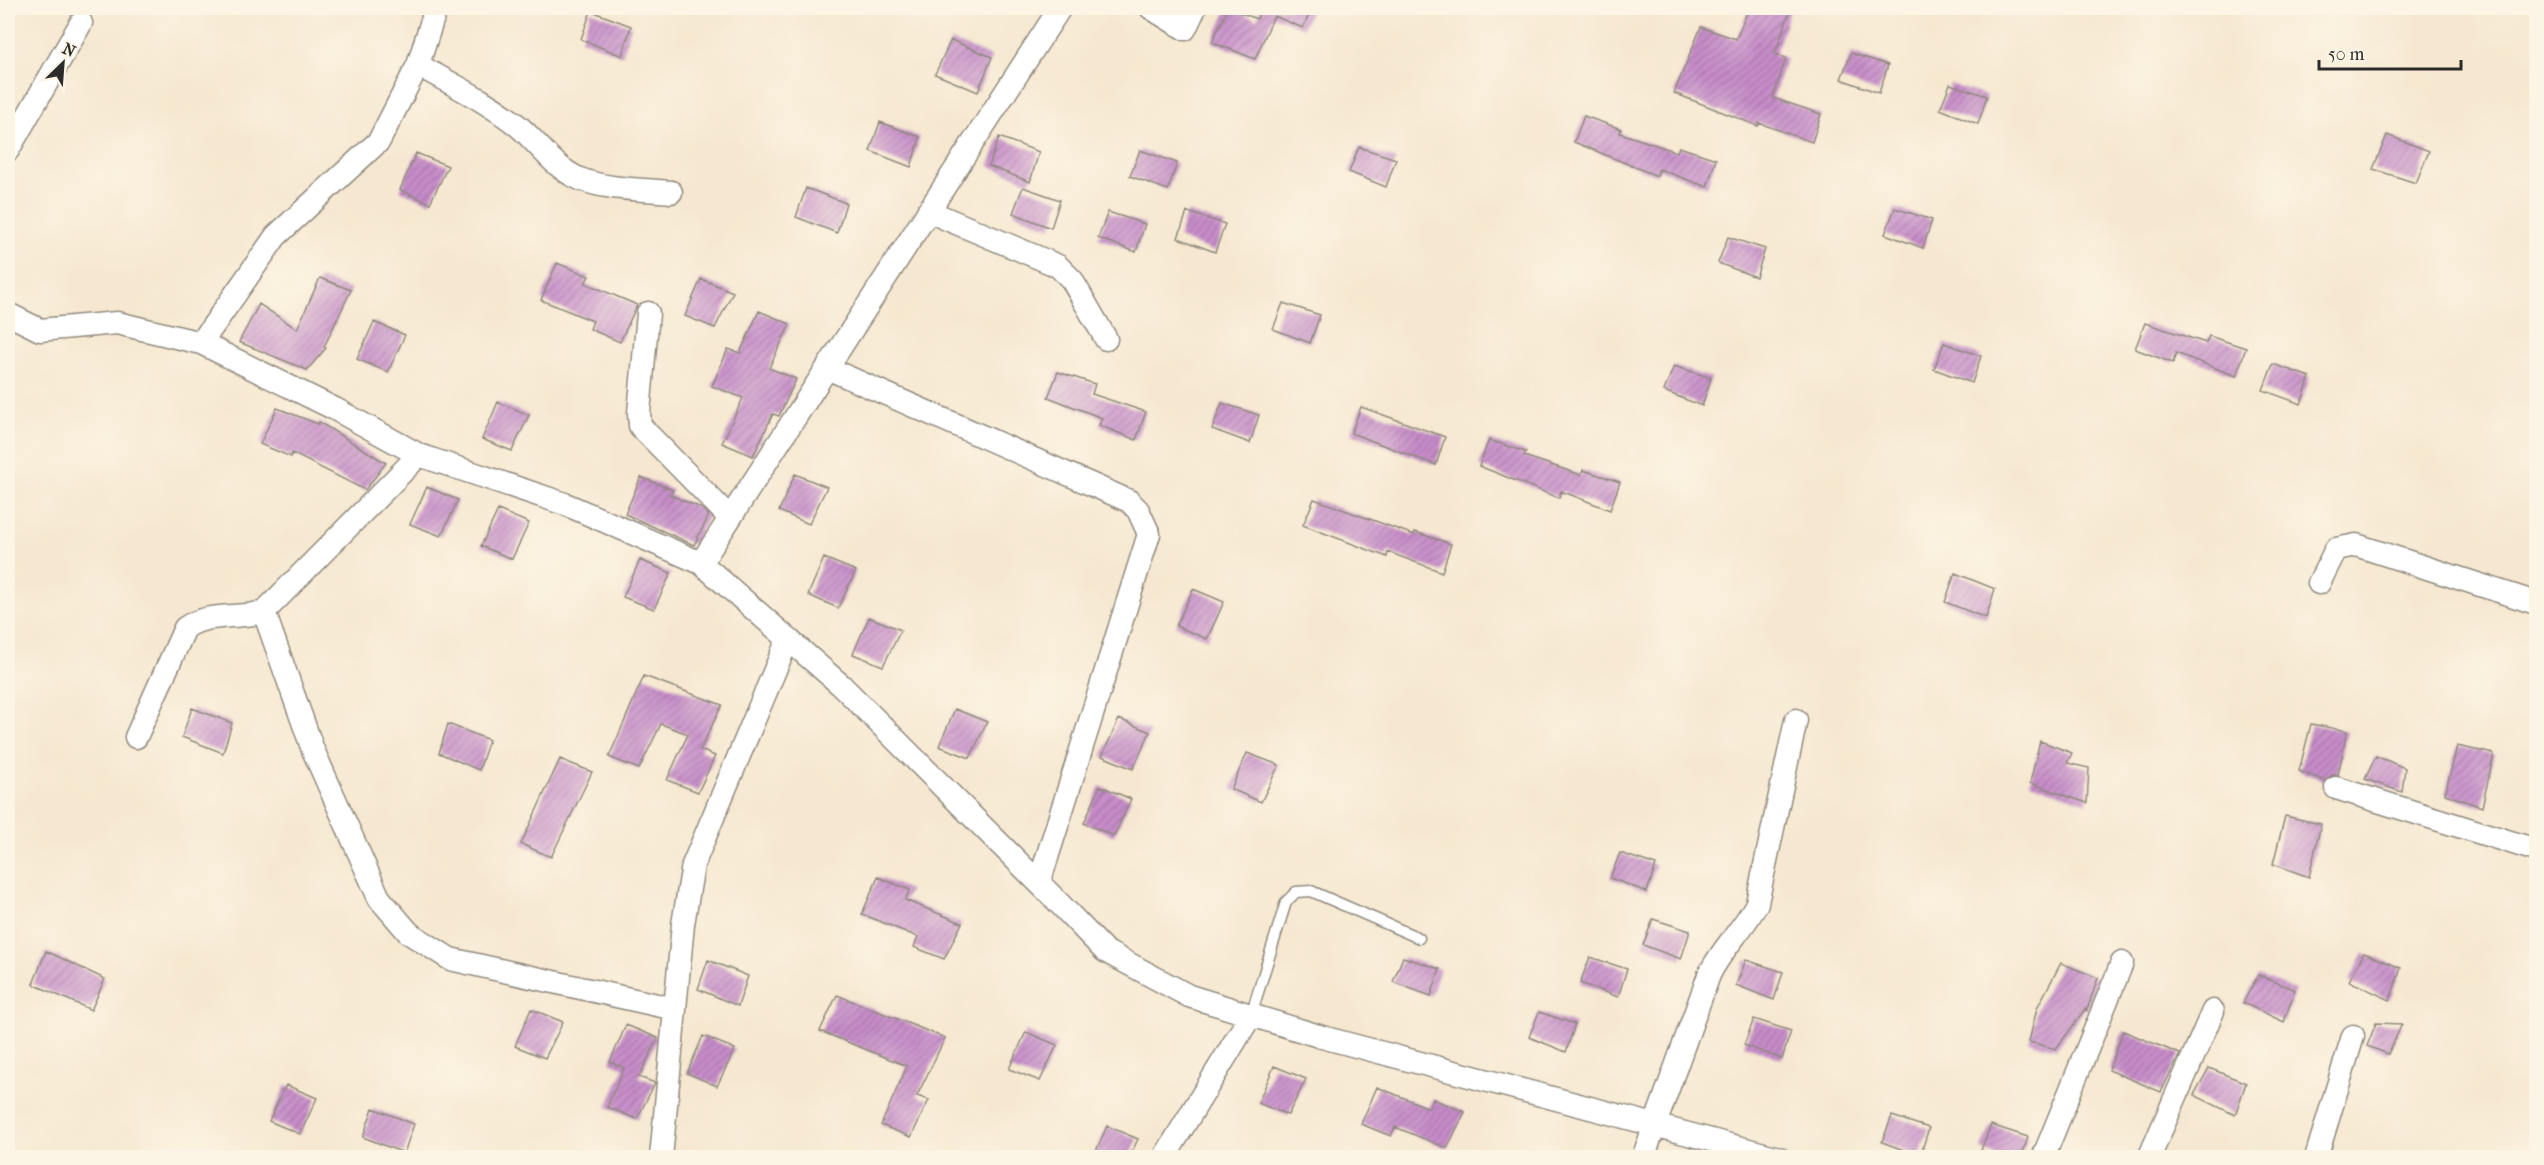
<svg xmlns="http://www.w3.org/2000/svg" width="2544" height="1165" font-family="'IM FELL French Canon',serif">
<defs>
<pattern id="building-hatch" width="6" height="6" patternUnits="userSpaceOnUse" patternTransform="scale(1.5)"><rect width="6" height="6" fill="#c78dca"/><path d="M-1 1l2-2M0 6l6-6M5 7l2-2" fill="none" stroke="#a273a4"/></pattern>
</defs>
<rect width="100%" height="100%" fill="#fcf5e5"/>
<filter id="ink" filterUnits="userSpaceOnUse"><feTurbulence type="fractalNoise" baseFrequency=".0167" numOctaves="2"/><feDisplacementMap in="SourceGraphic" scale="12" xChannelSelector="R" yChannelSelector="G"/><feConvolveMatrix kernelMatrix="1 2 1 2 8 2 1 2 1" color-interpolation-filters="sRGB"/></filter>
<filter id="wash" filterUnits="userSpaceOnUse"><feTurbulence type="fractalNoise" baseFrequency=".008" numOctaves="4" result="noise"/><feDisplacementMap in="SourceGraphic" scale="24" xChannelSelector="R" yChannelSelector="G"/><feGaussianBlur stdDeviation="1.35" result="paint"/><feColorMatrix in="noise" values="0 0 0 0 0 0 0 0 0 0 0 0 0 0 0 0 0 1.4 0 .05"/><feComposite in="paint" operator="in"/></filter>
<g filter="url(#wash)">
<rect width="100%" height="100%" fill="#f6e8d0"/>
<g id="blocks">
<path fill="url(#building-hatch)" d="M1228,8L1257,19L1260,10L1255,8H1312L1303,28L1274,16L1255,59L1212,42Z
M1749,8H1791L1775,54L1786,58L1773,98L1821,114L1812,142L1759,123L1758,126L1674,93L1701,27L1736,39Z
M591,11L631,26L622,56L581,39Z
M951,40L992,57L978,92L935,74Z
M1851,53L1888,65L1879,93L1841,79Z
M1950,84L1987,96L1978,124L1940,109Z
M1584,116L1621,129L1620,133L1677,152L1679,147L1716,159L1707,187L1659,169L1657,176L1574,142Z
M880,122L920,137L911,167L870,151Z
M2387,135L2429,151L2416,183L2373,169Z
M999,137L1039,152L1030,182L989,166Z
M1359,147L1396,159L1386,187L1349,172Z
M1140,150L1177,163L1168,190L1130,176Z
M416,153L448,166L430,203L400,190Z
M1023,187L1060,200L1051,228L1013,213Z
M806,188L846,203L837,233L796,217Z
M1895,208L1932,220L1923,248L1885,234Z
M1108,212L1145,224L1136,252L1098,238Z
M1187,212L1225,224L1215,252L1178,238Z
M1728,237L1765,249L1756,277L1718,263Z
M557,263L589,276L585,283L637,305L620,342L590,329L593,321L541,300Z
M320,278L351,290L324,347L326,348L307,370L239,342L259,304L297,329Z
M701,279L733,292L715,328L685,316Z
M1283,303L1320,315L1310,343L1273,329Z
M759,311L790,324L769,368L796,379L779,416L773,414L753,456L722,443L743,398L712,386L728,349L740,353Z
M374,322L405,335L388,372L357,359Z
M2145,323L2206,343L2209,336L2246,348L2236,376L2176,353L2173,363L2135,349Z
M1944,343L1981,356L1972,383L1934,369Z
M2273,364L2310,377L2301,404L2263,390Z
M1674,366L1711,378L1702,406L1664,391Z
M1058,372L1095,384L1092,394L1146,412L1136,440L1099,425L1102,418L1048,397Z
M498,402L529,415L512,451L482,439Z
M1222,403L1259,415L1250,443L1212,429Z
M1361,407L1445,437L1436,465L1351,433Z
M277,408L318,424L319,422L386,463L365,490L292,453L291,457L260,444Z
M1489,440L1526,452L1524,456L1581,475L1583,470L1620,482L1610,510L1561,491L1559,498L1479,466Z
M795,474L827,487L809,524L779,511Z
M641,477L673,490L670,495L701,508L709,515L694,545L625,514Z
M427,487L458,500L441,536L410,524Z
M1314,499L1414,535L1415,532L1451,544L1442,572L1388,552L1387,557L1303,525Z
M498,510L529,523L512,559L481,546Z
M824,558L856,571L838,608L808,595Z
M640,560L671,573L654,609L623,597Z
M1955,573L1995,589L1986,618L1945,602Z
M1193,589L1224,602L1207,639L1176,626Z
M869,617L901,630L883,666L853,654Z
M644,676L722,705L700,750L715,756L698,792L667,780L688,734L661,724L639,769L609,757Z
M192,708L232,723L223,753L182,737Z
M955,709L987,722L970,758L939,746Z
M1119,719L1150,732L1133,769L1102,756Z
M448,724L489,740L479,770L439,753Z
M2311,724L2347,731L2338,775H2332L2325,781L2299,771Z
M2040,741L2072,753L2067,763L2089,768L2087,803L2030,783Z
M2457,746L2494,754L2482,807L2445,794Z
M1247,753L1279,765L1261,802L1231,789Z
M2376,756L2405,768L2402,792L2365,779Z
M560,759L592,772L551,857L521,844Z
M1100,786L1131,799L1114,836L1084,823Z
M2285,816L2321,824L2309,877L2273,864Z
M1620,853L1656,865L1647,892L1610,878Z
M878,877L910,890L905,900L962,923L944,959L914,947L918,937L862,914Z
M1653,919L1690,931L1681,959L1643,945Z
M46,951L105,979L91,1010L33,984Z
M2364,953L2401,968L2390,1000L2349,981Z
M1403,957L1440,969L1431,996L1393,982Z
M1590,957L1627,969L1618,997L1580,983Z
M708,960L748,976L738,1006L698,989Z
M1746,960L1783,972L1774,1000L1736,985Z
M2061,963L2098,978L2087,1010L2085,1009L2056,1049L2029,1042L2037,1008Z
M2258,975L2295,990L2284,1022L2243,1003Z
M837,995L945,1038L917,1096L929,1100L911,1137L881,1125L907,1066L820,1031Z
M531,1009L563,1022L545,1058L515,1046Z
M1539,1012L1575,1024L1566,1052L1529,1037Z
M1754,1019L1791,1031L1782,1059L1744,1045Z
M2376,1023L2402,1024L2388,1054L2367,1046Z
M626,1025L658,1038L639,1077L655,1083L637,1119L607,1107L624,1068L610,1062Z
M2123,1031L2180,1054L2161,1092L2109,1070Z
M1026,1032L1057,1045L1040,1081L1009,1069Z
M703,1036L735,1049L717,1086L687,1073Z
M1274,1066L1306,1079L1288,1115L1258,1103Z
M2209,1068L2246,1083L2235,1115L2194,1095Z
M286,1085L317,1098L300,1134L269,1121Z
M1377,1087L1429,1108L1433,1099L1465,1112L1447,1148L1395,1127L1391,1136L1361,1124Z
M373,1108L414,1124L404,1153L363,1137Z
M1892,1116L1929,1128L1920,1156L1882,1142Z
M1991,1125L2028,1137L2021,1158H2001L1981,1150Z
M1107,1126L1138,1139L1129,1158H1093Z"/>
</g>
</g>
<g filter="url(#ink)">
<use href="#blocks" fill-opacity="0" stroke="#908a7e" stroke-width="1.5"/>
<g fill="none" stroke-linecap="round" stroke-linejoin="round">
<g stroke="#908a7e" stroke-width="13">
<path id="service" d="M1251,1015L1286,902L1296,892L1311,891L1419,938"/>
</g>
<g stroke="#908a7e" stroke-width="25">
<path id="minor" d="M1151,8L1185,29L1195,8
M418,65C451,84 487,101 517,125C538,142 553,168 580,179C608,190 641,189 671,192
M8,150L81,23
M928,211L1058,266L1072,280L1106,339
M648,313L639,413L640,426L730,518
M8,314L40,330L117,323L201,343L335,409L419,455L565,504L701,563L842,686L1057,901L1105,951L1189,996L1322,1037L1779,1158
M201,343L276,236L379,141L418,65L436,8
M827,368L1129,501L1138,510L1149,534L1039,883
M701,563L1060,8
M2319,583L2336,549L2356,545L2536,603
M264,612L313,750L379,898L409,933L450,959L675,1009
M136,737L185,628C206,612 239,619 264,612L419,455
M2336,788L2536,850
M661,1158L683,924L693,865L788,639
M1164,1158L1251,1015
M1643,1158L1709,975C1721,949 1744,929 1757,903L1796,720
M2043,1158L2122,963
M2149,1158L2213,1011
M2316,1158L2353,1036"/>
</g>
<use href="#service" stroke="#fff" stroke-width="10"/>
<use href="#minor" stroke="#fff" stroke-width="22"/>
</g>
</g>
<rect width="2544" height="1165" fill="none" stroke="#fcf5e5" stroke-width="30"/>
<g transform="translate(63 63) rotate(25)" stroke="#fcf5e5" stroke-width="4.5" paint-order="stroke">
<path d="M0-4.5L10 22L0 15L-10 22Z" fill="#2b2b2b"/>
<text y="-9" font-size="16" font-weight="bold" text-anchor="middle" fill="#2b2b2b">N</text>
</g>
<path d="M2319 60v9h142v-9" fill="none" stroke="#2b2b2b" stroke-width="3"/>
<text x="2328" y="60" font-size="18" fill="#2b2b2b" stroke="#fcf5e5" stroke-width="4.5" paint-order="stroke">50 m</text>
</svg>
